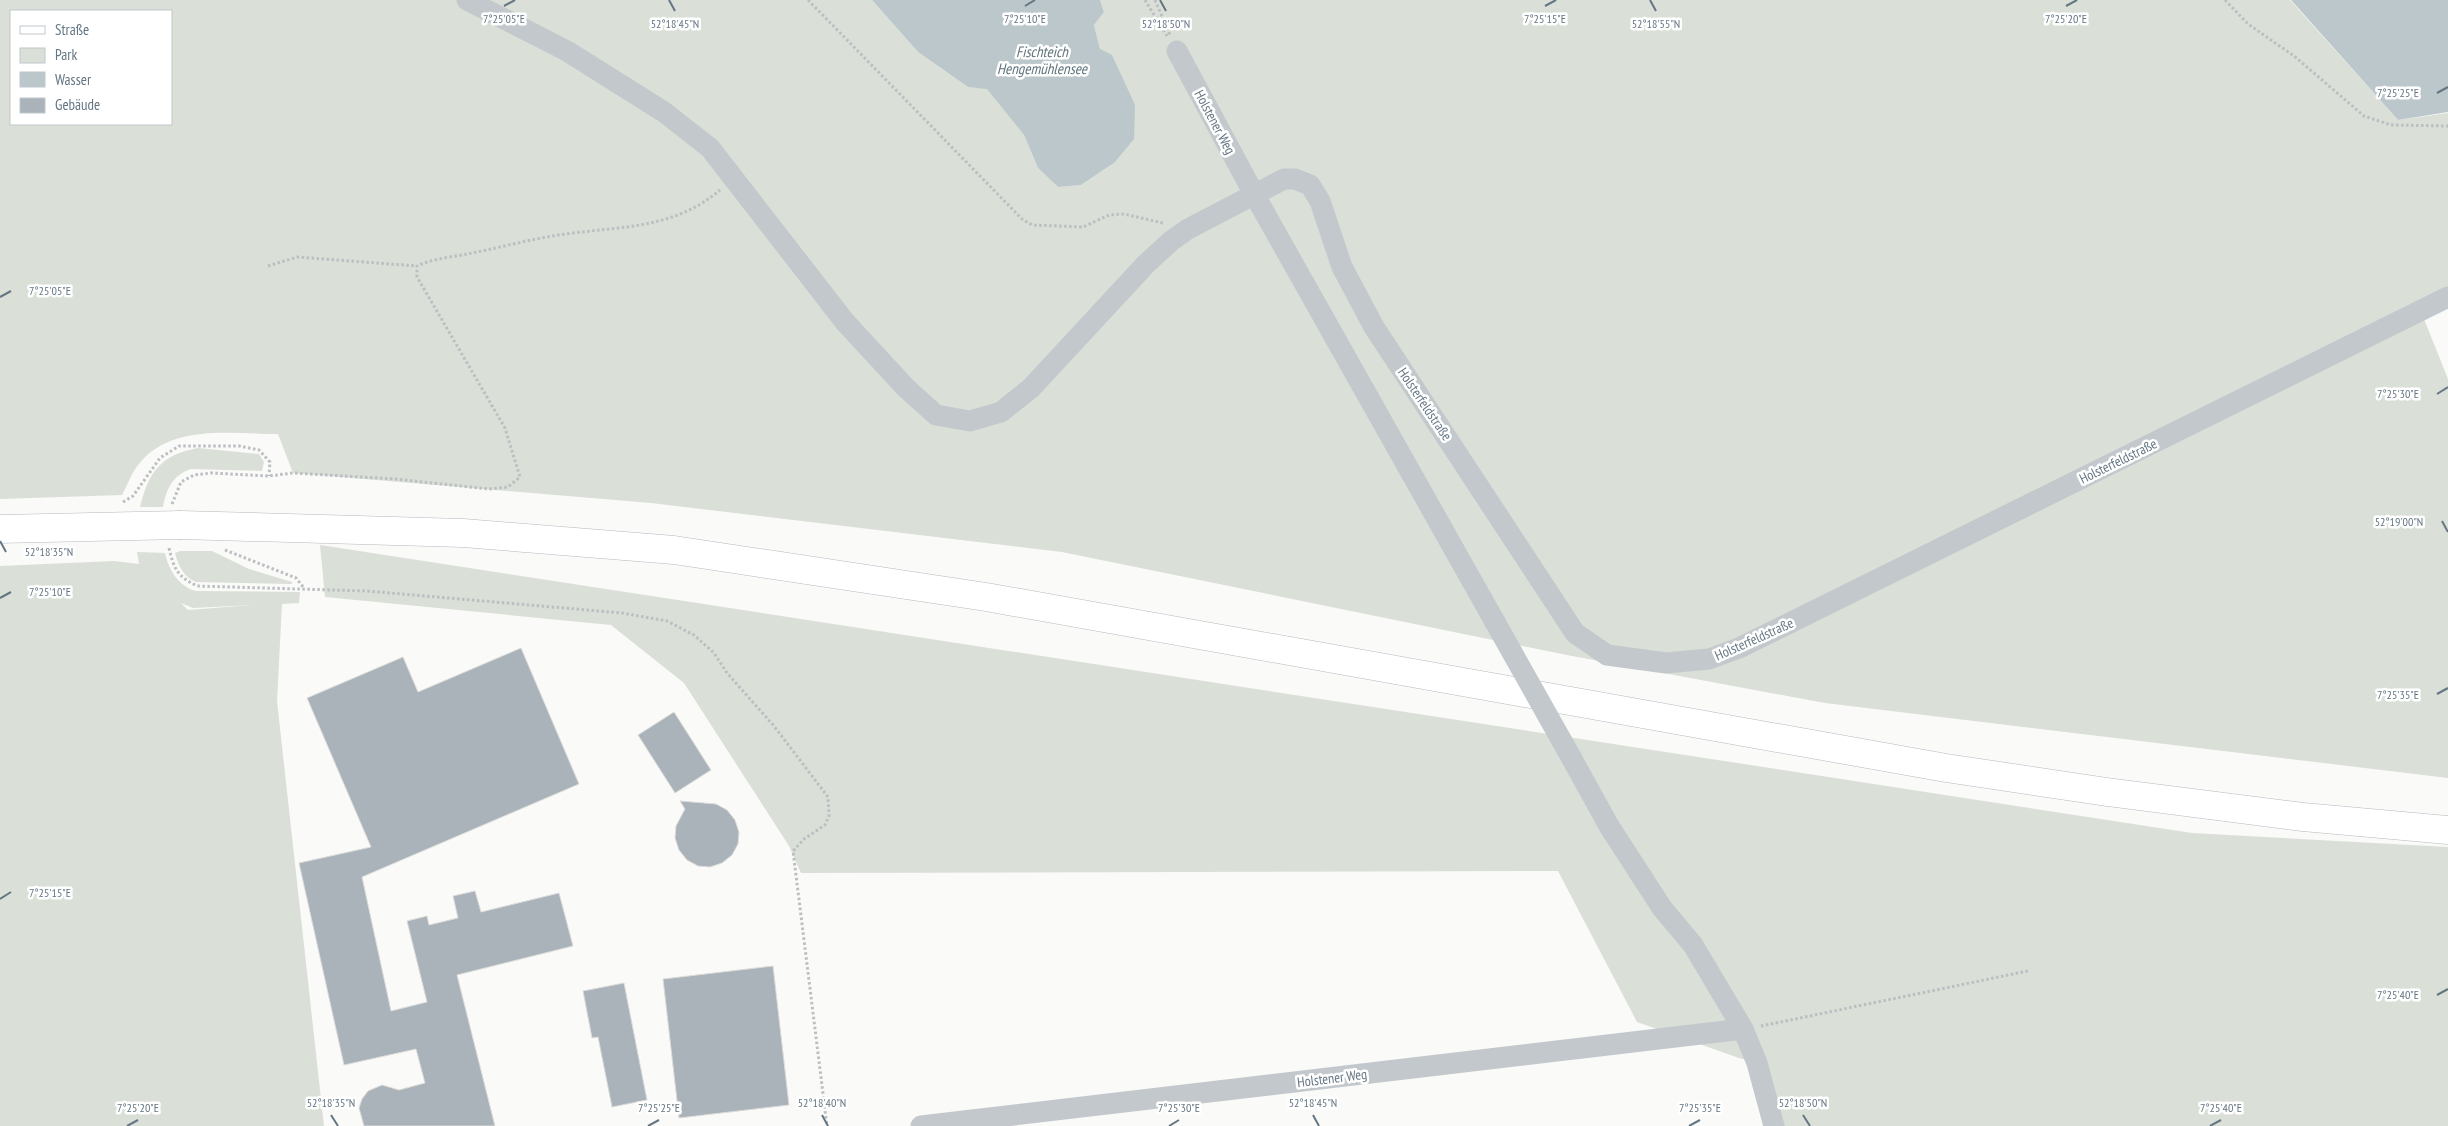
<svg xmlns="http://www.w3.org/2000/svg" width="2448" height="1126" font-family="'PT Sans Narrow',sans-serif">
<rect width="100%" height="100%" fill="#fafaf8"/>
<path fill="#dadfd7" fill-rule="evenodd" d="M0,0H872L918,52L968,87L987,88L1024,135L1038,168L1058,187L1081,185L1114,163L1100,49L1094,25L1104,12L1100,0H2290L2398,120L2448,113V295L2420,309L2448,379V778L1825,703L1567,655L1062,552L651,503L293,473L278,434C232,434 170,423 138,465C131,474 127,486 122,495L0,499ZM11,11H171V124H11Z
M198,448L259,454L264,462L262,471L191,469C173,475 166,489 163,507H140C149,471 161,455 198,448Z
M320,545L2192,833L2448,847V1126H1777L1759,1063L1739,1058L1637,1022L1558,871L801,873L789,846L684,683L611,625L325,597Z
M180,551H212L249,569L292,582V584L196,582C184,578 178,565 175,553Z
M137,552L165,553C169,570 178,586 196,591L300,592L299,603L282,604L277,701L324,1126H0V566L114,561L139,564ZM181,603L193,608L252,605L188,610Z"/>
<path fill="#bbc7cb" d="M872,0H1100L1104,12L1094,25L1100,49L1112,55L1135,105L1134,139L1114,163L1081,185L1058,187L1038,168L1024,135L987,89L968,87L918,52Z
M2291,0H2448V112L2398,120Z"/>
<path fill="#aab3b9" stroke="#dcdcda" d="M521,648L579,784L362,877L391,1011L427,1002L407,921L427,916L429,925L458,918L453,896L475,891L481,912L559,893L573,946L457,975L495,1126H364L359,1108L362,1099L368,1091L382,1085L399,1090L425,1083L416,1049L344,1065L299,863L371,847L307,698L403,657L418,692Z
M674,712L711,770L675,793L638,735Z
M680,801L716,804L727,810L735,820L739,832L738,844L732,855L722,863L710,867L698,866L687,860L679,850L675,838L676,826L685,809Z
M773,966L789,1105L679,1118L663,979Z
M624,983L647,1100L612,1107L598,1037L592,1038L583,991Z"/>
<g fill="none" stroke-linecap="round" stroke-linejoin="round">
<g stroke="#b5babe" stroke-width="29">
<path id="major" d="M181,525L463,533L674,550L986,597L1946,768L2107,792L2303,817L2448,830"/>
</g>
<path stroke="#bbbfc2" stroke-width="3" stroke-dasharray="2.5 2.5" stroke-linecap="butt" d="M808,0L1022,219L1032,225L1083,227L1109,215L1124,214L1163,223
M1145,0L1167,36
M1155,0L1170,35
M2225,0L2248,24L2294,56L2364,116L2391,125L2448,126
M268,266L297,257L417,266
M123,502L133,496L160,458L179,446H239L259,450L270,462L269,476
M172,504L181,482L194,475L211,473L269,476L293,473L395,479L489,489L508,487L520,477L505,428L417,277V266C434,258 454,257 472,253C503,247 534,238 566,234C623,226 674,229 720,190
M169,548C174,569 177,576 197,586L367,591L622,613L667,621L694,635L714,653L727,673L774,726L828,797L829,816L825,825L804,839L793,851L827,1126
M225,550L296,578L304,588
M1761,1026L2028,971"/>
<path stroke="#c3c8cc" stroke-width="21" d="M467,0L567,51L664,112L710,148L845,322L906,388L936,415L970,421L1001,412L1031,388L1146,264L1171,241L1188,229L1284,179H1295L1310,185L1320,201L1342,267L1374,327L1575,633L1607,655L1666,663L1709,659L1739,648L2448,297
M1177,51L1254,194L1495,622
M1572,759L1609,826L1662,908L1693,945L1743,1029L1757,1063L1774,1126
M921,1126L1743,1029"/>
<use href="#major" stroke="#fff" stroke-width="28"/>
<g stroke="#b5babe" stroke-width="29" stroke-linecap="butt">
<path id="major-bridge" d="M0,529L181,525"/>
</g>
<path stroke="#c3c8cc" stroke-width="21" d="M1495,622L1572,759"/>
<use href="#major-bridge" stroke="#fff" stroke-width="28"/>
</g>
<path fill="none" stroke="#657683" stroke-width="2" d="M669,0L675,11M1160,0L1166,11M1650,0L1656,11M504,6L515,0M1025,6L1035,0M1545,6L1556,0M2066,6L2077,0M2437,93L2448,87M0,297L11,291M2437,394L2448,387M2442,521L2448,532M0,541L6,552M0,598L11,592M2437,694L2448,688M0,899L11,892M2437,995L2448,989M331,1115L338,1126M822,1115L828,1126M1313,1115L1319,1126M1803,1115L1810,1126M127,1126L138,1120M648,1126L659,1120M1169,1126L1179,1120M1689,1126L1700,1120M2210,1126L2221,1120"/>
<g text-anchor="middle" stroke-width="5" stroke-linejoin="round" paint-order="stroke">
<g font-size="14" fill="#657683" stroke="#fff">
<text transform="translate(1215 122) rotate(62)" y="5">Holstener Weg</text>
<text transform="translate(1425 404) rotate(56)" y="5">Holsterfeldstraße</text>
<text transform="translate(2118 461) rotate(-26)" y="5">Holsterfeldstraße</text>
<text transform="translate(1754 639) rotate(-24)" y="5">Holsterfeldstraße</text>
<text transform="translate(1332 1078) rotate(-7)" y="5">Holstener Weg</text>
</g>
<g font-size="15" font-style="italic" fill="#60757c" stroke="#fff">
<text x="1042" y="57">Fischteich<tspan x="1042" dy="17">Hengemühlensee</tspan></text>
</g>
</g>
<g font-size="12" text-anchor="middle" fill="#657683" stroke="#fff" stroke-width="5" stroke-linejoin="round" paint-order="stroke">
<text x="504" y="23">7°25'05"E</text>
<text x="1025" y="23">7°25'10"E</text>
<text x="1545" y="23">7°25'15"E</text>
<text x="2066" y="23">7°25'20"E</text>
<text x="675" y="28">52°18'45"N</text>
<text x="1166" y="28">52°18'50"N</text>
<text x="1656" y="28">52°18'55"N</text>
<text x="2398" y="97">7°25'25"E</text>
<text x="50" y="295">7°25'05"E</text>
<text x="2398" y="398">7°25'30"E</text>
<text x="2399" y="526">52°19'00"N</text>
<text x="49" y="556">52°18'35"N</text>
<text x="50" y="596">7°25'10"E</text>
<text x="2398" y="699">7°25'35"E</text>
<text x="50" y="897">7°25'15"E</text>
<text x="2398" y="999">7°25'40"E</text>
<text x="331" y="1107">52°18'35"N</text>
<text x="822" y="1107">52°18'40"N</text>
<text x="1313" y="1107">52°18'45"N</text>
<text x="1803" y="1107">52°18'50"N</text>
<text x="138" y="1112">7°25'20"E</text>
<text x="659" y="1112">7°25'25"E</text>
<text x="1179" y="1112">7°25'30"E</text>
<text x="1700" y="1112">7°25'35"E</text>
<text x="2221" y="1112">7°25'40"E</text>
</g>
<rect x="10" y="10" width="162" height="115" fill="#ffffff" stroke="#c1c8cd"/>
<rect x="20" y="26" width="25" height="8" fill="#ffffff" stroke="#c1c8cd"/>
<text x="55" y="35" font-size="15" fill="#657683">Straße</text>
<rect x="20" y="48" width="25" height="15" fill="#dadfd7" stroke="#c1c8cd"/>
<text x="55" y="60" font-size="15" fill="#657683">Park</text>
<rect x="20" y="72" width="25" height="15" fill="#bbc7cb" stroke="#c1c8cd"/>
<text x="55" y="85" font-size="15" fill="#657683">Wasser</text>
<rect x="20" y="98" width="25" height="15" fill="#aab3b9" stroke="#c1c8cd"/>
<text x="55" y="110" font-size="15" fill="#657683">Gebäude</text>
</svg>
